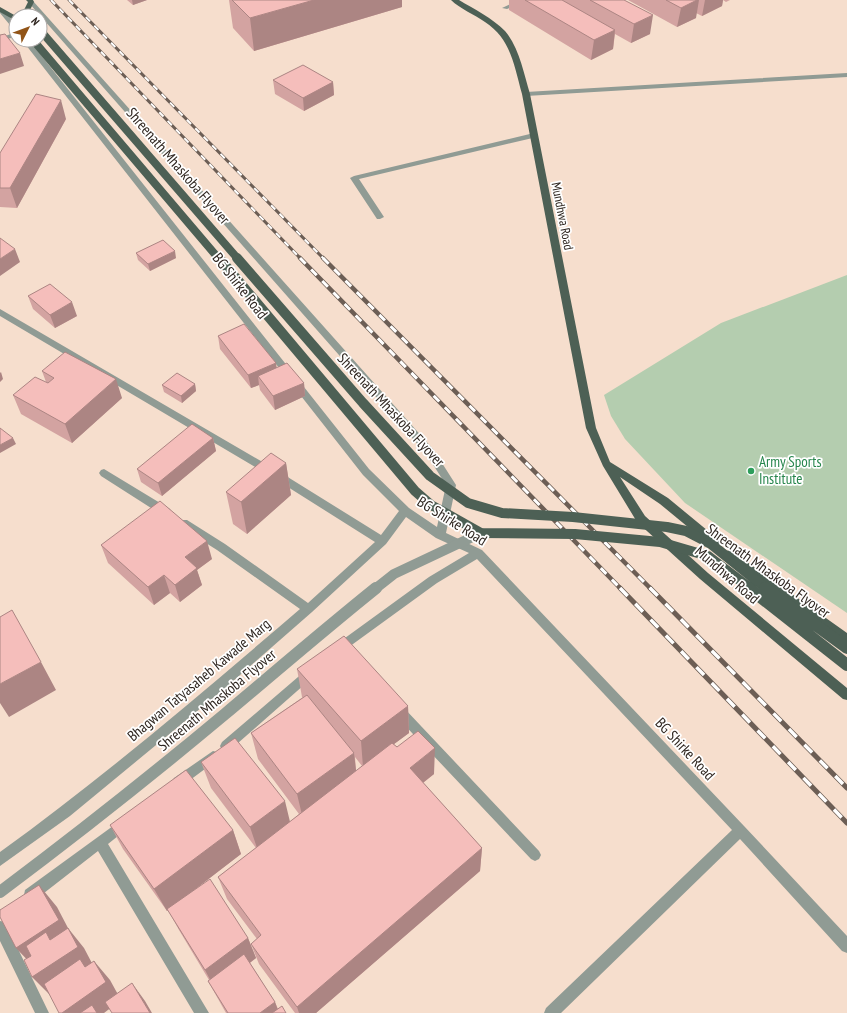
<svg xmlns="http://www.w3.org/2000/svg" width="847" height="1013" font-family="'PT Sans Narrow',sans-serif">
<rect width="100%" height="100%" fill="#f6decd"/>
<path fill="#b4cdaf" d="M847,275V613L685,503L625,439L611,416L604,395L721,323Z"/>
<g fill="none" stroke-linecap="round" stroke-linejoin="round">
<path fill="#909b94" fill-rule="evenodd" d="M519,0H528L507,9L502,8Z
M29,1H33L433,449L456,485L446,533L482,550L744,826L847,936V953L842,951L740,839L561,1013H544L546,1008L732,830L477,559L437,583L342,652L338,654L334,652L332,649L334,646L429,577L469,553L436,538L406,517L386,544L312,612L224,689L70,816L0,866V852C104,777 202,693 300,609L217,550L179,526L178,523L179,520H187L225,544L308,603L375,542L272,477L0,316V309L278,471L381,535L399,511L363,475L22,40H29L369,469L409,508L437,527L446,485L427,455L29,3Z
M0,10H4L16,25V31L14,30L0,13Z
M16,32V36L0,42V38Z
M847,73V77L526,96L522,94L526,92Z
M534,133L538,135L537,137L359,179L384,217L380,219H377L350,178L354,176Z
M104,469L170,509L171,512L170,515H162L101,476L99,473L101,470Z
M309,669L313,671L315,674L313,677L230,750L226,751L222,750L220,746L222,742L305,671Z
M400,707L404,708L539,851L541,855L539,859L535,861L531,859L396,716L394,712L396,708Z
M213,751L217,752L219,756L217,760L182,786L178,788L174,786L172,782L174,778Z
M124,818L128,820L130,824L128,828L108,844L209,1013H194L98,851L35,900L30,901L25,900L24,895L25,890Z
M0,921L5,922L49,1013H35L0,941Z"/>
<path fill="#4d6055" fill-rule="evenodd" d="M26,0H33L34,2L30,10L31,16H25L24,10L28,2Z
M451,0H459C474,9 492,18 505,31C519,47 524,74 530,94L596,428L610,462L668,498L719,540L720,543L719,546L715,547L711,546L660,504L620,477L645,516L708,573L847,688V700L843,699L700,579L637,522L603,466L586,428L522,94C514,65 511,39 485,22C474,14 460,9 451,0Z
M0,7L16,16V21L0,12Z
M730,550L847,633V644L726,557L725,554L726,551Z"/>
<g stroke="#6c5e55" stroke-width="3">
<path id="rail-far2" d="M51,0L301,259
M69,0L324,259"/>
</g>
<g stroke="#6c5e55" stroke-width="4.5">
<path id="rail-far1" d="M300,258L621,589
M323,258L651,589"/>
</g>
<g stroke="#6c5e55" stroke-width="5">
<path id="rail" d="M620,588L847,823
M650,588L847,788"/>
</g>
<use href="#rail-far2" stroke="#fff" stroke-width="2" stroke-dasharray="6" stroke-linecap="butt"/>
<use href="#rail-far1" stroke="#fff" stroke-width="3" stroke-dasharray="8" stroke-linecap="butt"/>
<use href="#rail" stroke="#fff" stroke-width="3.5" stroke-dasharray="11" stroke-linecap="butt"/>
<path stroke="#909b94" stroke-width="10" d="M375,589L394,574L481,533"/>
<path stroke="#909b94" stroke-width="12" d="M0,892C76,835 152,775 225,714C275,672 325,629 376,588"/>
<path stroke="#4d6055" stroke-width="8" d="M40,30L238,259
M33,40L219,259"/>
<path stroke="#4d6055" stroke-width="10" d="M219,258L415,491L431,505L481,533L575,534L660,542L708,556L751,589
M237,258L363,403L430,476L468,503L502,513L573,517L667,527L686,531L711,544L767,589"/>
<path stroke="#4d6055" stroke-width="12" d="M749,588L847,665
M765,588L847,648"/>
</g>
<path fill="#d3a3a1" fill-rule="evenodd" d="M127,0H147L133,5Z
M229,0H402V7L254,51L233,28Z
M509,0H624L650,34L631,43L615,34L613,49L591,60L509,10Z
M628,0H730L726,2L723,0L722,6L702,16L696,13V18L677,27Z
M273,80L333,82L334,95L304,111L275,94Z
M66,119L17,208L0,207V153Z
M136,253L176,258L150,271L138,260Z
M28,296L77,316L55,328L33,309Z
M218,336L276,363V368L304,383L305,396L275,410L260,390L259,385L251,388L220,349Z
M42,371L122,398L72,443L21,414L13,395L46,382Z
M195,384L196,391L182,403L164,392L162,385Z
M213,438L216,451L162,496L141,482L137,469Z
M286,463L291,495L247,534L233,524L226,492Z
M101,545L212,559L197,570L202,585L180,602L170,593L154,605L108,563Z
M297,669L408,706L409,733L394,744L397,747L434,774L423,783L482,848L480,871L316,1013H295L259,964L251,944L257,939L227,899L218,877L256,848L211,788L201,762L290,822L299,814L258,759L251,733L303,697H302ZM355,757L362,766L356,771Z
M110,825L233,830L241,854L190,893L248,938L256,958L250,963L275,1002L278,1009L286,1013H226L208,981L209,980L179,930L168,910L167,911L123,849Z"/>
<path fill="#ac8583" d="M132,0H147L133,5Z
M314,0H402V7L254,51L250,18Z
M697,0H699L696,18L677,27L681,8Z
M705,0H723L722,6L702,16Z
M653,15L650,34L631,43L634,24Z
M615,30L613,49L591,60L594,40Z
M20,53L24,66L0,74V59Z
M333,82L334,95L304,111L303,98Z
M61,100L66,119L17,208L10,188Z
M15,249L20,262L0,276V259Z
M175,251L176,258L150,271L148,264Z
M72,302L77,316L55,328L50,315Z
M276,363L278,376H258L259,385L251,388L248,375Z
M1,372L3,379L0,382V373Z
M116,379L122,398L72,443L65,424Z
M304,383L305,396L275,410L273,396Z
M195,384L196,391L182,403L181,396Z
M13,438L16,444L0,453V445Z
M213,438L216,451L162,496L158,483Z
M286,463L291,495L247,534L241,502Z
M207,541L212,559L197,570L202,585L180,602L175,585L185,557Z
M164,575L170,593L154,605L148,587Z
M41,662L56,690L9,717L0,703V684Z
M408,706L409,733L363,767L361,741Z
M435,748L434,774L410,793V768Z
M354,753L357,779L303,819L297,794Z
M285,801L291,826L258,851L250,827Z
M233,830L241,854L167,911L154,889Z
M482,848L480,871L316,1013H299L297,1007Z
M39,885L57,907L68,928L84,948L94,967V961L110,980L121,1000L104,1013H62L51,996L32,977L35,968L16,948Z
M248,938L256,958L215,989L205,970Z
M132,983L145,1001L152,1013H150Z
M275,1002L279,1013H260Z"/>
<path fill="#f5bebb" stroke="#ac8583" d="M232,0H314L250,18Z
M525,0H562L615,30L594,40Z
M590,0H624L653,15L634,24Z
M666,0H697L681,8Z
M5,34L20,53L0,59V35Z
M303,65L333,82L303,98L273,80Z
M36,94L61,100L10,188H0V153Z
M0,238L15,249L0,259Z
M163,240L175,251L148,264L136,253Z
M50,284L72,302L50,315L28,296Z
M244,324L276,363L248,375L218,336Z
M65,352L116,379L65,424L13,395L35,377L48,383L54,378L42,371Z
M287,363L304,383L273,396L258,376Z
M177,373L195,384L181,396L162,385Z
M192,424L213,438L158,483L137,469Z
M0,428L13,438L0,445Z
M271,453L286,463L241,502L226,492Z
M160,501L207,541L185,557L197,568L175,585L164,575L148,587L101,545Z
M12,610L41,662L0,684V617Z
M344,636L408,706L361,741L297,669Z
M307,695L354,753L297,794L251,733Z
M418,731L435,748L410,768L482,848L297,1007L251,944L261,935L218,877L392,743L397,747Z
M235,738L285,801L250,827L201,762Z
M186,770L233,830L154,889L110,825Z
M210,879L248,938L205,970L167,909Z
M39,885L59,920L16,948L0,917V910Z
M68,928L78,947L32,977L24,960L31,956L26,946L46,932L50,940Z
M244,954L275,1002L260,1013H228L208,981Z
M80,959L85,967L94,961L106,982L62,1013H59L44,984Z
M132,983L150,1013H112L105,1002Z
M92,1005L97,1013H80Z
M282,1006L286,1013H272Z"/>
<circle fill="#2e9e5b" stroke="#fff" stroke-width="1.5" cx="751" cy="471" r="4"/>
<g text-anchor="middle" stroke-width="3.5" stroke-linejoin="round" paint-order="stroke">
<g font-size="13" fill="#2f2620" stroke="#fff">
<text transform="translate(563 216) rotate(79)" y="5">Mundhwa Road</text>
</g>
<g font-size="15" fill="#2f2620" stroke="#fff">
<text transform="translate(178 166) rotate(49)" y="5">Shreenath Mhaskoba Flyover</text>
<text transform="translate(240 286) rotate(52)" y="5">BG Shirke Road</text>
<text transform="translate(391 410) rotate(47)" y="5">Shreenath Mhaskoba Flyover</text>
<text transform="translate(452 521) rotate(32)" y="5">BG Shirke Road</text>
<text transform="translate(768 571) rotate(36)" y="5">Shreenath Mhaskoba Flyover</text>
<text transform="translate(727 575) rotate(41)" y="5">Mundhwa Road</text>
<text transform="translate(199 680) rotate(-40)" y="5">Bhagwan Tatyasaheb Kawade Marg</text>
<text transform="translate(217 700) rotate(-40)" y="5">Shreenath Mhaskoba Flyover</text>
<text transform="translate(685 749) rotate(47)" y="5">BG Shirke Road</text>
</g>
<g font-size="15" fill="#27864d" stroke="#fff" text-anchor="start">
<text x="759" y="467">Army Sports<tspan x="759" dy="17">Institute</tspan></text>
</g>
</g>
<g transform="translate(28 28) rotate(48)"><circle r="19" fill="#ffffff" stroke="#aca8a6"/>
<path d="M0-3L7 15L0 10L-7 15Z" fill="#915417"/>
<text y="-6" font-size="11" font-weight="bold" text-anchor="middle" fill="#2f2620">N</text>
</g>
</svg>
